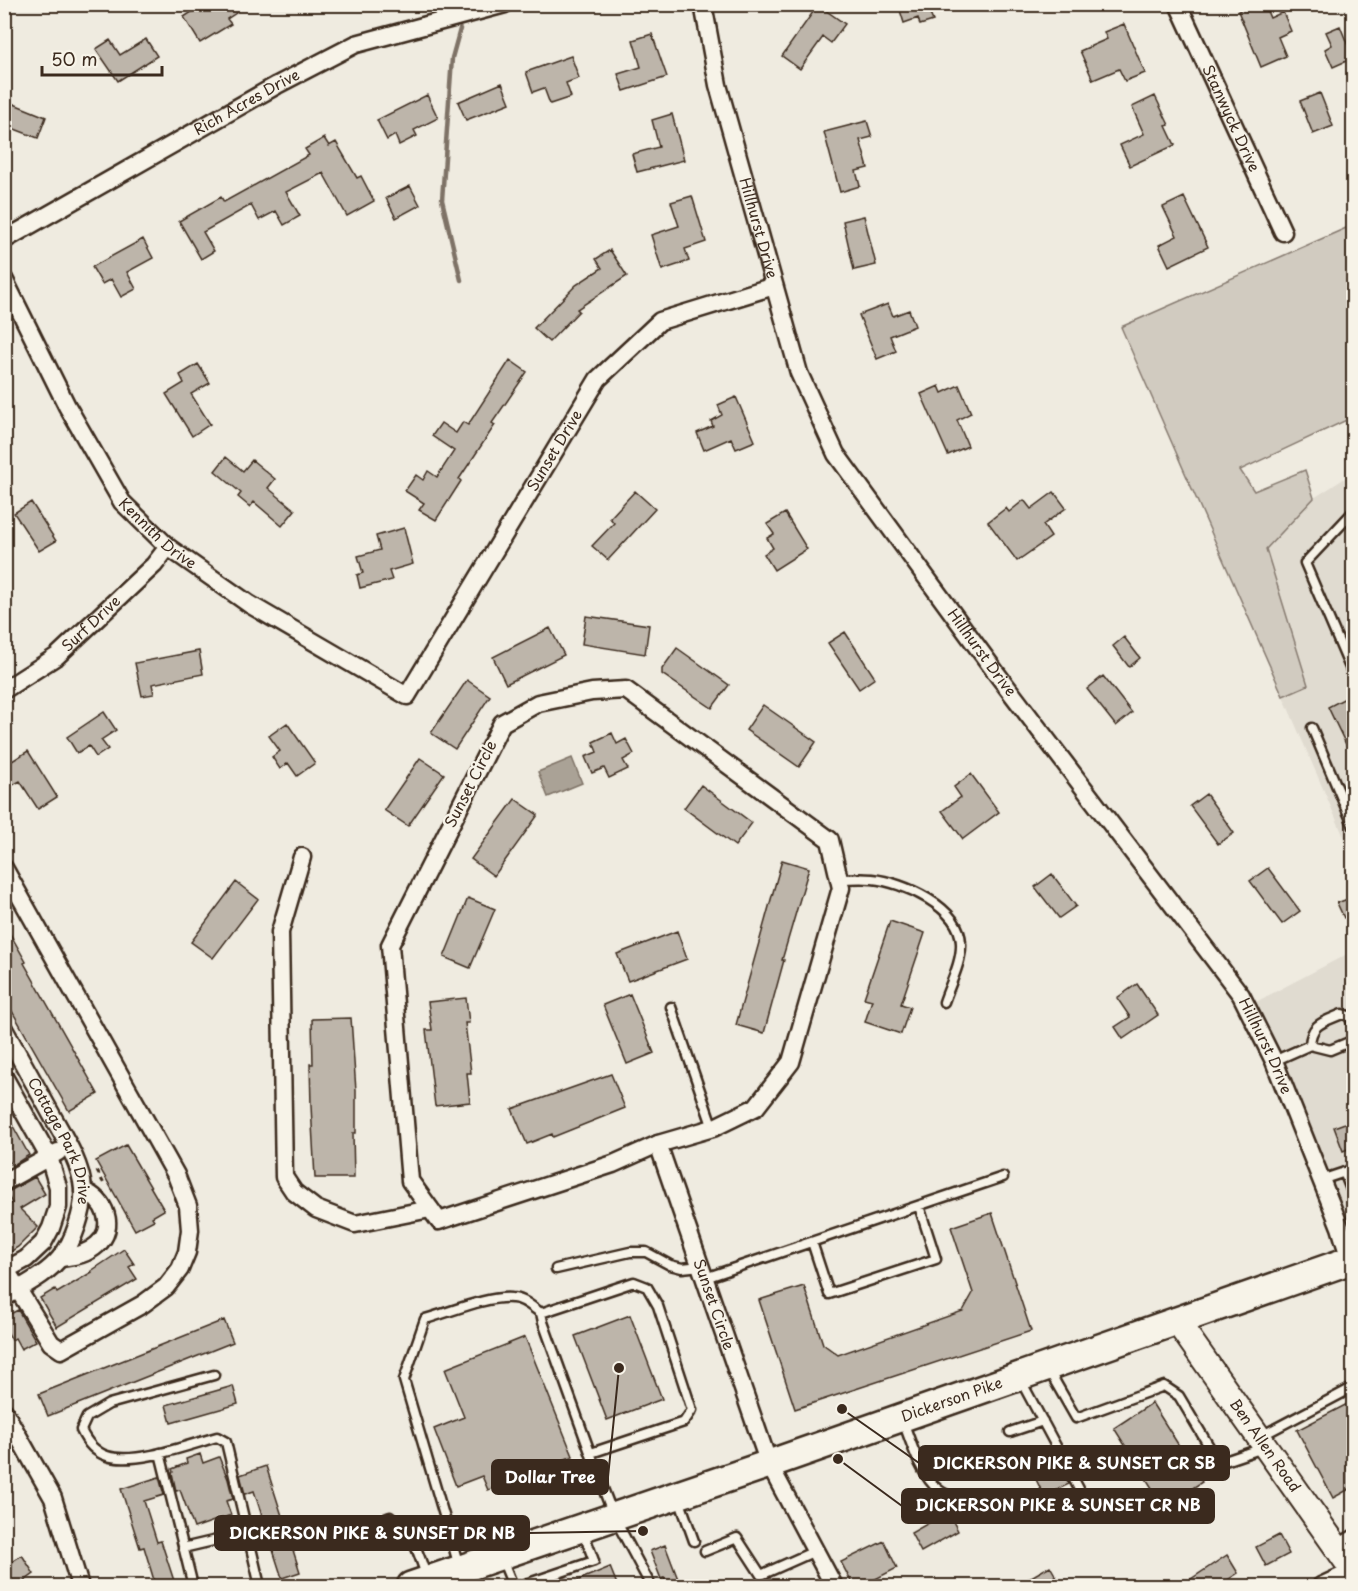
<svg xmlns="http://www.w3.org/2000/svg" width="1358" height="1591" font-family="'Playpen Sans',sans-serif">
<rect width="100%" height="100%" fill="#efebe0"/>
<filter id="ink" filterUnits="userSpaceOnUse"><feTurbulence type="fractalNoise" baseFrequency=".0167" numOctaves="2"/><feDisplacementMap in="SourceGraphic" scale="12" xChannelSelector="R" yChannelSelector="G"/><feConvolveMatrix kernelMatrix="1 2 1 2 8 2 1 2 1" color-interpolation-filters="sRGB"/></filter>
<g filter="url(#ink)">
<path fill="#e0dbd0" d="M1353,473V858L1283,696L1308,685L1266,549L1314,498Z
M1353,951V1231L1254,1003Z"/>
<path fill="#d1cbc0" stroke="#867a6f" stroke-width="1.5" d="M1353,225V417L1240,470L1254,491L1305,470L1314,498L1266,549L1308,685L1283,696L1121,327Z"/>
<path fill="#aaa296" stroke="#7e7266" stroke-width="1.5" d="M572,758L582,783L548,797L538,772Z"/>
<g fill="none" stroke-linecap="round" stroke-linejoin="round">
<path stroke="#7e7266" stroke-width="4.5" d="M460,29L452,58L442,200L461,280"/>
</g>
<path fill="#bdb5aa" stroke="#3b2a1e" stroke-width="1.5" d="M204,4H231L236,13L227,19L231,24L200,43L184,17Z
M898,4H953V6L930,14L933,21L920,25L918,18L904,23Z
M1252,4H1264L1270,18L1283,12L1291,31L1278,37L1286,56L1261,67L1238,11Z
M818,5L845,24L831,43L823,37L800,69L782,56Z
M1124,24L1145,73L1125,81L1119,69L1093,80L1080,51L1107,39L1104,32Z
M1340,26L1353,58L1333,67L1325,49L1332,45L1326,32Z
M652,34L667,77L624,91L618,74L641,67L633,40Z
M146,39L157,56L118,81L96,49L110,40L120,55Z
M571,56L579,78L566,83L571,97L550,104L544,88L533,92L526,72Z
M502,83L510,103L466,120L458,102Z
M1320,93L1333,126L1313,134L1300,101Z
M427,95L438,118L414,130L417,136L399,145L395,135L387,140L377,120Z
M1155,96L1169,125L1166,126L1175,145L1130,166L1120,145L1144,134L1132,107Z
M4,100L46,117L38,138L4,125Z
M672,114L684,160L637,172L632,154L659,147L652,120Z
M867,121L872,137L860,140L868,168L856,171L860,186L840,192L824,132Z
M324,138L329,146L336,142L357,178L361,176L374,201L347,216L323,173L286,192L300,216L284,225L276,211L259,220L251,205L203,232L214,251L201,259L179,221L221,197L224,202L309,155L305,149Z
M410,186L420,205L396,218L386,198Z
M692,196L706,242L685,249L689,261L662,270L651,235L679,226L671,202Z
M1184,197L1208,247L1169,266L1159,245L1177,236L1163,207Z
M864,216L876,265L854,270L843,221Z
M143,239L153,258L127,272L136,289L121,297L111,279L102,284L92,267Z
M610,250L627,276L577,309L579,311L549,342L534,328L576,285L602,268L596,259Z
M888,304L893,316L909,310L915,326L890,336L896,351L877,359L859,315Z
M510,360L527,372L492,423L495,425L459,479L461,481L436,520L419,510L424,503L405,491L416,475L423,480L428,471L437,477L454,451L432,436L441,423L456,433L463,422L468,425Z
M198,364L210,383L191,394L210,424L192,436L166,394L184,383L180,375Z
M959,385L971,413L957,420L968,446L948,455L921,394L939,386L942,393Z
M736,397L755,441L736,449L731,438L704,450L697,433L713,426L711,421L722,415L718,405Z
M226,457L243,471L252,460L275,479L268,488L295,510L282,526L254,502L250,507L238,497L241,493L215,471Z
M635,491L655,509L608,560L592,546L614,523L610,518Z
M1054,492L1066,508L1043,525L1051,537L1017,561L988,522L1006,508L1009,512L1024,500L1031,509Z
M31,502L56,541L39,551L14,513Z
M785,513L807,549L774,570L764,554L773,548L767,538L774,534L767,524Z
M404,528L413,564L389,571L392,580L360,588L357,575L363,573L358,556L380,550L376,536Z
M586,616L649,625L645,654L582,644Z
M550,628L564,655L506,684L493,657Z
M845,632L875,678L859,689L828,643Z
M1124,637L1140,658L1129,667L1113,646Z
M677,648L729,685L712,708L662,674V669Z
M199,651L203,674L152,684L154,694L142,696L135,663Z
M1103,676L1132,713L1116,726L1087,689Z
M467,680L490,696L455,749L431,733Z
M1353,694V759L1328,707Z
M763,705L816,742L799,767L746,730Z
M104,712L116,730L101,740L108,749L96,757L89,746L77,753L67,737Z
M287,723L315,763L297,776L288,763L280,769L272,757L280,751L269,736Z
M612,733L617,744L626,739L634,754L623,760L628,769L609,778L604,768L592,773L585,757L597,752L593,742Z
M28,751L57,797L38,809L20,781L4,790V766Z
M420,758L444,774L408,826L384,810Z
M971,774L999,812L963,839L942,811L961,797L954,787Z
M701,785L752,823L735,846L684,808Z
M1206,794L1234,833L1218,844L1190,806Z
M515,799L538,815L494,876L471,859Z
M782,860L809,868L782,960H784L764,1033L736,1025Z
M1268,868L1300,911L1282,924L1250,881Z
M1052,874L1076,906L1059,918L1035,887Z
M236,882L258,899L213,958L191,942Z
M1353,897V913L1344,918L1337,903Z
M468,898L495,909L470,968L444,957Z
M890,921L925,933L901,1004L910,1007L901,1034L865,1022L872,1000L864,998Z
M4,923L26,962L24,963L98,1094L69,1111L4,997Z
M677,931L687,959L628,981L617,954Z
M1137,984L1158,1015L1123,1039L1115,1027L1130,1017L1117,998Z
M630,994L654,1053L627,1064L603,1005Z
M466,998L469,1023H465L471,1073H467L470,1102L435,1106L426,1030H432L428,1002Z
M351,1018L356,1091V1133H353L354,1178H315L311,1106L310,1064H313L312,1019Z
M611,1074L625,1108L553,1137L552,1134L527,1144L512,1109Z
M4,1110L29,1155L12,1166L8,1159L4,1161Z
M1353,1120V1147L1343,1151L1334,1127Z
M126,1145L164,1210L152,1217L154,1220L135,1230L96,1161Z
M35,1177L45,1194L20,1209L38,1227L18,1247L4,1256V1210L12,1203L6,1193Z
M992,1213L1031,1331L795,1409L759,1300L804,1286L823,1344L838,1355L963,1311L973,1293L951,1227Z
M124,1249L134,1264L129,1267L137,1279L57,1327L40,1298L55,1289L57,1293L92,1272L91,1271Z
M18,1310L36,1341L21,1349L15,1338L12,1340L4,1327V1317Z
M630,1315L662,1399L607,1420L575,1336Z
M224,1320L233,1342L48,1416L39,1394Z
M525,1337L573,1456L488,1490L482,1476L456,1486L434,1429L464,1417L445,1369Z
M233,1386L238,1404L171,1423L166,1405Z
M1353,1401V1487L1333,1498L1297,1430Z
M1152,1403L1202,1482L1164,1507L1114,1428Z
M200,1454L203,1463L219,1457L228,1479L233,1499L226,1501L231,1515L194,1528L180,1490L176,1491L172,1473L173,1472L172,1469L187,1463L186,1459Z
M1056,1460L1069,1484L1044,1496L1032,1471Z
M266,1466L300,1572L282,1578L254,1491L245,1494L240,1475Z
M159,1477L164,1495L144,1501L157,1542L161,1541L176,1587H156L144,1547L140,1548L121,1489Z
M948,1512L958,1531L921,1552L911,1533Z
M1279,1535L1289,1554L1266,1566L1256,1547Z
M884,1541L897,1568L860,1587H854L841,1562Z
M665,1545L681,1587H668L664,1578L661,1579L650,1551Z
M22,1555L34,1574L16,1587H4V1567Z
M1227,1555L1238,1573L1217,1587H1179Z
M1050,1566L1062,1587H1014Z
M610,1567L618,1587H564V1586Z"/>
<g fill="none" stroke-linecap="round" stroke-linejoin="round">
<g stroke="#3b2a1e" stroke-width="13">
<path id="lane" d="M1354,511L1305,563L1351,670L1354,669
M1312,728L1354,827
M839,879C850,879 861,878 872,879C903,882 960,907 961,943C962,962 950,984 944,1002
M671,1007L713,1128
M1310,1045C1311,1023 1324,1022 1342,1014L1349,1016L1354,1027
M1274,1061L1310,1045L1330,1050L1354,1040
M1344,1172L1354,1197
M1321,1180L1354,1169
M812,1242L829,1294L936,1259L919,1206
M556,1269L630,1252H646L670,1265L682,1268L701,1266
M705,1278L1003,1177
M1048,1369L1076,1418L1164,1386L1179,1396L1219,1463L1263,1448
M214,1375L109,1404L87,1417L81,1430C86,1441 95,1452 107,1456C135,1465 189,1445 217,1437L226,1442L260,1586
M1020,1379L1079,1489V1501L1069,1511
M903,1421C910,1440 921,1477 939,1490C953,1501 994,1508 1013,1515
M1010,1432L1043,1421
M1261,1436L1354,1387
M160,1453L193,1586
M591,1453L684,1422L692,1410L658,1306L647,1287L634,1282L541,1313L543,1322L604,1491L614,1517L651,1586
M679,1499L694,1541
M318,1544L390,1517C415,1535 417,1550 427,1578
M1338,1544L1354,1534
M183,1548L247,1533
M705,1551L737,1538L761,1575L815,1551
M502,1559L513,1586
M459,1566L404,1380L425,1319C451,1312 486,1296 512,1298C523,1298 532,1307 541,1313
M520,1586L594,1561L583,1531"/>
</g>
<g stroke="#3b2a1e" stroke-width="21">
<g id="street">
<path id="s1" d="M703,4L718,85L799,373L836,454L997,674L1241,995L1274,1061L1340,1227L1350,1260"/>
<path id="s2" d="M1178,4L1283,232"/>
<path id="s3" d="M4,240L277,85L356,44L505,4"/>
<path id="s4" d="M4,279L67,406L122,502L168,547L249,604L407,696L598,379L660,321L774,286"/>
<path id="s5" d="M4,690L57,656L154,565L168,547"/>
<path d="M626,690L830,840L841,888L791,1062L756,1107L713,1128L658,1144L613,1164L439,1221L410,1181L390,945L502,723L538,703L592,692Z"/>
<path d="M302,857L280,932L284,1177L294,1192L316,1209L355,1224L430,1209"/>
<path d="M4,868L176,1175L188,1206L190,1230L187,1252L180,1269L166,1287L143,1304L61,1350L51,1343L6,1270"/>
<path id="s6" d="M4,1029C19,1056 34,1083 49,1110C62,1134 81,1162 83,1189C85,1208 73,1244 60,1258C45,1276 24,1285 4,1298"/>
<path d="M4,1077L49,1157L58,1187V1207L51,1228L43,1243L26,1259L4,1271"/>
<path id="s7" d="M658,1144L769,1464L834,1586"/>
<path d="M4,1182L58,1152"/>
<path d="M61,1258C74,1256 86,1255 97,1245C117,1228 105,1198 83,1191"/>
<path d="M4,1411L53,1498L80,1586"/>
<path d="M1321,1586L1353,1571"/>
</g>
</g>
<g stroke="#3b2a1e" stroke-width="28">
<g id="secondary">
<path id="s8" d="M1176,1320L1354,1572"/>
</g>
</g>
<g stroke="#3b2a1e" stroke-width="32">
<g id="primary">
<path id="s9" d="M411,1586L769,1464L1354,1259"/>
</g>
</g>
<path stroke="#3b2a1e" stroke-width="3" stroke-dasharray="4.5 4.5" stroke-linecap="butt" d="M4,1004L10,1014
M97,1171L104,1184"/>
<use href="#lane" stroke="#f7f3e8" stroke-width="8"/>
<use href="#street" stroke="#f7f3e8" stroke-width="16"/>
<use href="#secondary" stroke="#f7f3e8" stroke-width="24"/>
<use href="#primary" stroke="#f7f3e8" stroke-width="27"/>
</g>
</g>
<g text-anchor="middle" stroke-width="5" stroke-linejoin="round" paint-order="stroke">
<g font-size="15" fill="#3b2a1e" stroke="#f7f3e8">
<text dy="5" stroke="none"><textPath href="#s3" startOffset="279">Rich Acres Drive</textPath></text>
<text dy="5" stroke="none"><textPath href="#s2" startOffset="126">Stanwyck Drive</textPath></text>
<text dy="5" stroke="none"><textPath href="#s1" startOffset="231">Hillhurst Drive</textPath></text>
<text dy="5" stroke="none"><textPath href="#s4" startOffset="885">Sunset Drive</textPath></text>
<text dy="5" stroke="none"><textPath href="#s4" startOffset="300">Kennith Drive</textPath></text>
<text dy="5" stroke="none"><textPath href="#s5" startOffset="110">Surf Drive</textPath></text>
<text dy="5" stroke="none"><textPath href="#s1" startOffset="717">Hillhurst Drive</textPath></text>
<text transform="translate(471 784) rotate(-63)" y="5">Sunset Circle</text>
<text dy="5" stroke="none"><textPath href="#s1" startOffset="1203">Hillhurst Drive</textPath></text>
<text dy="5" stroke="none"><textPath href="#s6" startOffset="126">Cottage Park Drive</textPath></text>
<text dy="5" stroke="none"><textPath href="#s7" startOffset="170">Sunset Circle</textPath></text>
<text dy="5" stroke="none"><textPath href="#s9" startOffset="572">Dickerson Pike</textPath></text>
<text dy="5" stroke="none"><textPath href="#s8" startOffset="154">Ben Allen Road</textPath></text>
</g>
</g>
<path fill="none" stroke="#3b2a1e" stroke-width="2" d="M842 1409L919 1463M619 1368L608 1477M838 1459L902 1506M643 1531L529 1533"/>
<g fill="#3b2a1e" stroke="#f7f3e8" stroke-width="2">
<circle cx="842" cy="1409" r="6"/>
<circle cx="619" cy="1368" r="6"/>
<circle cx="838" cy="1459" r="6"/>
<circle cx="643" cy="1531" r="6"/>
</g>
<g fill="#3b2a1e" stroke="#3b2a1e" stroke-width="2">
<rect x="919" y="1446" width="310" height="34" rx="6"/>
<rect x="492" y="1460" width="116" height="34" rx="6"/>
<rect x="902" y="1489" width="312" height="34" rx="6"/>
<rect x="215" y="1516" width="314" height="34" rx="6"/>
</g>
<g font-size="16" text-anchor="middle" font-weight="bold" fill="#fff">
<text x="1074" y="1469">DICKERSON PIKE &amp; SUNSET CR SB</text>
<text x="550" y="1483">Dollar Tree</text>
<text x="1058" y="1511">DICKERSON PIKE &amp; SUNSET CR NB</text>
<text x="372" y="1539">DICKERSON PIKE &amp; SUNSET DR NB</text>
</g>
<rect width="1358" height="1591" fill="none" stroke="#f7f3e8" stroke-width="24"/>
<rect x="12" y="12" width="1334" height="1567" fill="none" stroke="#3b2a1e" stroke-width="2" filter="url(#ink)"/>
<path d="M42 66v9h120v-9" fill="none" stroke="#3b2a1e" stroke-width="3"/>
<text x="51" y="66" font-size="18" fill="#3b2a1e" stroke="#f7f3e8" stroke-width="4.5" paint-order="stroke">50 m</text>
</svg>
